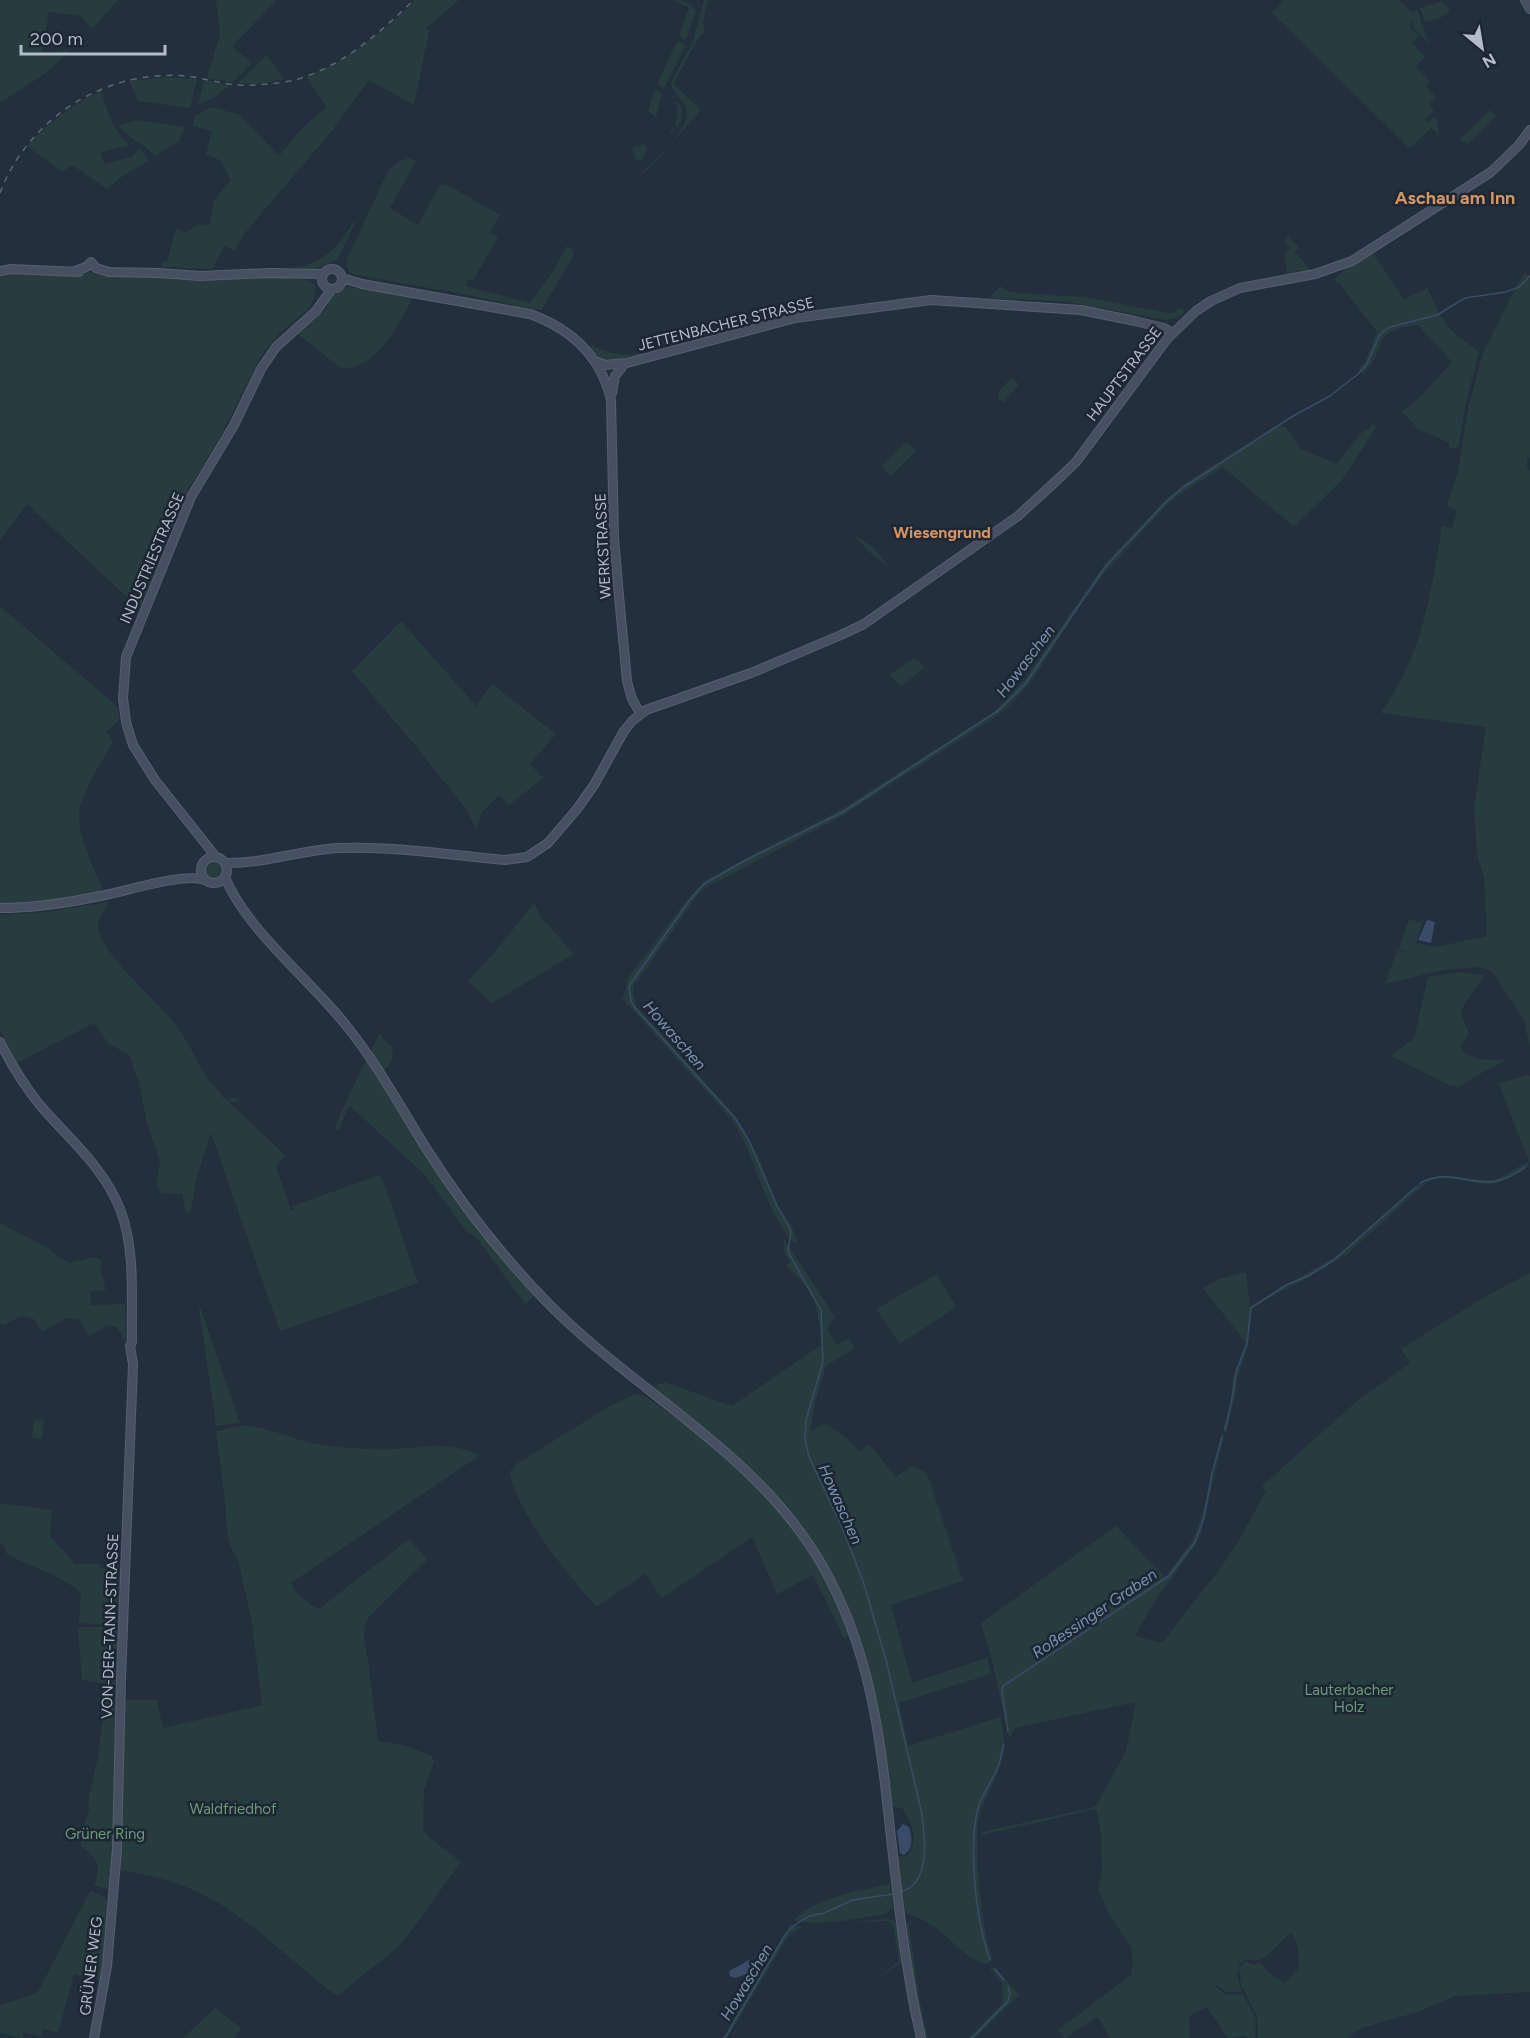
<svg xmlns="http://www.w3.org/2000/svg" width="1530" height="2038" font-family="Figtree,sans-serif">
<rect width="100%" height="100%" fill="#242f3e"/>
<path fill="#263c3f" d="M0,0H118L92,29L81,16L49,12L42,54L71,49L46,73L0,103Z
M216,0H277L232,46L252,63L233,82L207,78L220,34Z
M414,0H459L426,28L429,31L414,105L369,80L331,132L244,234L235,251L225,245L213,268L209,269L161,267L163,261H167L176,228L185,233L199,224L209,225L214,200L231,180L220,160L206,155L212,131L193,126L195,116L211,107L240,115L279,156L303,127L327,107L306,77C339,64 365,45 392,22C399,16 410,8 414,0Z
M674,0C683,0 692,3 696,12L686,40L681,38L680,33L689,8Z
M704,0H708L703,21L705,31L695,44L673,84L701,110L649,169L635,178C649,168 689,130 687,112C686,100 673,95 671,83L693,41Z
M1284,0H1399L1413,13L1417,9L1429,44L1414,28L1413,19L1409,27L1419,36L1412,43L1425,57L1418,64L1417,68L1430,81L1425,86L1436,97L1429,104L1434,110L1425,120L1428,123L1434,117L1437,120L1439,134L1432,141L1438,133L1431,128L1411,147H1408L1272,13Z
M1442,1L1450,10L1442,17L1425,22L1420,8Z
M679,41L684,44L685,47L664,88L657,85L676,43Z
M267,55L284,79L258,84L238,83Z
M166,77L197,79L190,108L138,101L129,81Z
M204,80L230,85L215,97L198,105Z
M655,89L662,93L656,117L648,111Z
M101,90C107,111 112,130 130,145L101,152L104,164L132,157L139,149L145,154L149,160L120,178L107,189L72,165L62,172L27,146C48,122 73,105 101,90Z
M676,101L681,107L682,119L670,135L671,129H675L678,105L675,104Z
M1490,110L1496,116L1468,144L1459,140Z
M137,120L185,127L179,141L155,156C144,143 128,140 119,125Z
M645,144L647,151L640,161L636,160L632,148Z
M409,158L416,161L390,208L418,225L440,185L446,184L500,215L489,233L498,238L473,280L468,279L466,286L530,303L555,268L567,246L573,250V257L542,309L538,310L447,291L350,274L346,261L389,169L400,161Z
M353,222L355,223L338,259L316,269L295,268C322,263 341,246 353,222Z
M1289,236L1299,248L1295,252L1310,270L1287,273L1284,255L1290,248L1284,241Z
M1373,253L1404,299L1427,288L1441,316L1452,331L1479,352L1465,407L1459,445L1455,449L1449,448L1450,443L1418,429L1402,412L1421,396L1452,362L1418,325C1368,330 1389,349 1363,374L1359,369L1365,362L1377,332L1339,283L1336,284L1335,279L1344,270Z
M33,271L288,276L310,281L316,287L315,295L309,308L277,336L262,354L218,441L188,490L141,605L128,598L27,504L0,540V273Z
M1525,273L1530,277V457L1527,459V467L1530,471V1048L1524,1020L1491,971L1480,967L1443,970L1385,984L1397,950L1412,954L1399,949L1409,919L1422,923L1416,943L1436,947L1487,936L1484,877L1477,855L1474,807L1486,727L1381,713C1423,653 1430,597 1442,526L1452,528L1457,511L1447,506L1458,471L1468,408L1483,353L1518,283Z
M1000,286L1008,291L1018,293L1084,297L1169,313L1175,312L1179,307L1185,312L1178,318L1165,320L1068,302L989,298Z
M346,287L414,295C400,322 378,369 342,369L296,333L313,321L327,307L328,300L332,294Z
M592,345C623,363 648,352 681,345L677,348L610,363L602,360L591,349Z
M1011,378L1019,384L1004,402L998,399V392Z
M1373,424L1377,426L1342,480L1294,527L1223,467L1186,490L1167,505L1108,569L1083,601L1029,685L1003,712L842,816L707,887L699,893L634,986L633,993L637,1007L737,1118L757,1153L778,1205L791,1225L798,1242H793C762,1207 757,1158 732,1120L621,997L624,996L628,978L687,900L703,882L759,851L842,809L994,712L1025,679L1104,565L1165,500L1184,484L1275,426L1286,427L1301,449L1337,464L1362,432L1369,429Z
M906,442L916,451L891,476L881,466Z
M853,534L874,548L888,566L869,552Z
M0,606L118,707L119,720L107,731L113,742C102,761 88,782 81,804C73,827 93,867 103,888C79,906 30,904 0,905Z
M401,621L476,706L492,684L556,734L530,764L543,778L509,805L499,795L482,812L476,830L468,812L419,750L352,671Z
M914,658L925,667L902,686L889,675Z
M203 871a11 11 0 1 1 22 0a11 11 0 1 1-22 0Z
M107,902C108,912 96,917 98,927C103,957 155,998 174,1023C188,1040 196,1060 207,1078C212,1086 221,1091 224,1099L226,1098L227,1100L234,1097L240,1101L229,1102L285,1155L276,1167L291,1210H294L292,1206L380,1175L386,1189L418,1283L280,1331L211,1133L196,1180L191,1212L186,1213L182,1194L162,1193L156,1186L160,1161L147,1123L139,1083L129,1055L108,1043L94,1023L17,1063L0,1029V915L47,912Z
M534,903L541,917L574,954L492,1003L468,981L495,952Z
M1462,972L1485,975L1464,1004L1461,1015L1469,1033L1461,1045C1464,1062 1493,1060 1507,1060L1476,1076L1459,1087L1449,1085L1391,1056L1414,1038L1428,977Z
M380,1033L382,1038L391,1045C395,1057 392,1064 382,1072L371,1051Z
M365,1062H370L471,1219L534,1296L525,1304L477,1238L466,1231L426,1176L351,1107L348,1108L339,1130L335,1129L341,1112Z
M1527,1075L1530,1076V1164L1499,1084Z
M1527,1162L1529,1166C1517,1174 1504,1183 1489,1184C1467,1184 1448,1173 1427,1182L1345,1256L1343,1255C1315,1276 1283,1290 1252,1308L1248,1347L1237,1379L1236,1391L1226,1434L1223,1429L1231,1402L1233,1378L1246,1343L1203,1288L1219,1279L1246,1272L1250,1306L1338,1255L1424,1180C1446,1171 1466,1180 1489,1180C1500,1180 1516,1168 1527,1162Z
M0,1223L50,1249L56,1255L70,1263L95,1257L101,1260V1272L106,1290L90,1291L91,1305L125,1304L126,1343L117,1327L108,1325L89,1336L80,1320L66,1318L42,1332L34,1319L21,1316L3,1325L0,1323Z
M784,1239L835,1317L827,1329L837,1345L849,1338L855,1348L826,1366L815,1403L810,1432L825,1423L849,1440L859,1451L869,1444L896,1477L912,1466L927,1473L963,1581L891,1605L912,1683L987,1658L991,1674L899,1703L908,1746L1000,1717C1007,1747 1004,1761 991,1788C987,1797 982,1805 980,1814C973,1843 981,1929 992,1956V1960L987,1964C969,1963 949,1936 933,1926C925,1920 916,1917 907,1914L905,1909L897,1857L908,1855C919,1840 912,1823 903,1809L893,1806L891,1801C883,1741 875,1680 854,1623C819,1524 741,1454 659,1393L656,1388L658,1384H663L664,1382L732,1406L821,1345C819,1308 815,1291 786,1266L791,1261C784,1257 784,1247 784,1239Z
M1530,1273V1992L1455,1996L1418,2012L1361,2028L1347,2038H1258L1257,2016L1241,1985L1239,1968L1246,1961L1252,1964L1260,1963L1272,1975L1284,1983L1299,1968L1298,1948L1292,1933C1277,1941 1266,1968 1246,1959L1240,1963L1237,1975L1242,1992H1226L1217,1985L1216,1987L1226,1995L1243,1994L1256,2019L1255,2038H1248L1245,2036L1228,2038L1207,2007L1189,2016L1190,2038H1111L1097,2017L1065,2038L1058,2030L1131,1975L1133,1962L1131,1947L1110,1916L1098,1889L1102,1871L1101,1834L1097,1811L1096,1809L982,1835V1832L1087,1809L1096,1806L1126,1751L1136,1702L1015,1728L1009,1738L991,1656L981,1623L1116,1526L1165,1577L1192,1541L1202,1515L1222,1432L1224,1436L1201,1533L1195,1546L1153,1604L1135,1636L1162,1643L1221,1567L1238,1542L1266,1491L1262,1486L1357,1401L1410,1363L1401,1349L1481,1299Z
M937,1274L956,1307L900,1344L876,1309Z
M198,1301L240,1423L216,1426Z
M635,1394L645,1396C706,1439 767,1485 808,1549C825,1576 838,1605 851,1635L844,1638L813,1575L777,1594L752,1537L662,1598L645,1574L596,1607C565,1570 522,1521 510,1474L511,1470L518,1463L608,1407Z
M34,1419L44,1420L42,1439L32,1438Z
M241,1426C268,1426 291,1439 317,1444C342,1448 370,1450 395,1449C428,1447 445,1441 477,1454L476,1458L291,1583C295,1594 308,1604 319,1609L409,1539L427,1559L426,1561L369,1617L365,1626L364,1639L368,1660L378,1741L403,1745L432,1756L434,1762L424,1790L423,1829L430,1838L461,1862L407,1936L397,1948L337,1996C294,1964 255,1923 208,1897C180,1882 150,1875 120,1870L109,1890L94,1885C102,1865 97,1858 81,1846L82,1830L89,1811V1796L98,1757L105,1700H157L163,1728L262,1705L252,1623L238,1560C225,1542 227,1522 225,1501C222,1478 219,1454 216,1431Z
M0,1503L52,1510L50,1536L75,1564H100V1568L120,1569L118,1622L115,1625L79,1623L81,1593C59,1573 30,1568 6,1553L4,1546L0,1542Z
M78,1627H108L118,1631L115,1691L106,1689L105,1684L82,1680Z
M890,1884L893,1908L885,1914C858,1918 820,1927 794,1920C818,1896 858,1891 890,1884Z
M92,1891L105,1898L108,1905L102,1980L74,1974L58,2033L44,2029L41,2037L24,2032L22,2038L0,2033V2005L32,1995L39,1990L89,1893Z
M885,1919L893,1920L898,1926L902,1962L875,1980L899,1961L893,1925L887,1921L847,1923Z
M910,1921L917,1922L911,1923L909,1926L919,1996L928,2038H925L914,1988L907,1929V1924Z
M791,1924L803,1927L796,1930L787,1938L727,2038H723L746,1997Z
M995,1967L1019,1995L975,2038H968L1003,2003L1002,1983L991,1970L990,1968Z
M215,2008L241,2028L234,2038H183Z"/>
<path fill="#394c67" d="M1427,920L1435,922L1431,943L1418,940Z
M903,1824L909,1827C912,1837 914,1850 903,1855L900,1853L897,1831Z
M749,1960L752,1966L746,1974L735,1978L730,1976L729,1971Z"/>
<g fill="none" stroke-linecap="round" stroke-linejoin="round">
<path stroke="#394c67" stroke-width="1.5" d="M1420,1183C1445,1170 1460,1181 1486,1182C1501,1183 1513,1175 1525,1167
M1225,1430L1233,1394L1236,1372L1247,1343L1251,1308L1286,1285L1308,1276L1334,1260L1416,1187
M1008,1731L1002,1691L1003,1686L1169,1576L1195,1542L1204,1518L1212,1473L1222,1437
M901,1892C931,1883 925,1839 922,1814L886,1660L863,1581L841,1525L809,1457L805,1439L806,1420L823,1362L821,1310L788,1252L791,1231L777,1206L748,1139L735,1118L635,1008L631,1001L629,986L689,901L704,884L742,862L843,812L999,710L1025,684L1106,566L1167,501L1184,487L1293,416L1330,396L1358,374L1367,364L1380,334L1390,327L1437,315L1465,298L1506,292L1519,287L1530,276
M990,1960C976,1922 968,1848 978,1808C982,1793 993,1781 998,1766C1001,1759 1002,1751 1004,1744
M995,1969L1004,1980
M725,2038L785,1935C793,1925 809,1913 822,1914L853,1900L893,1894
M972,2038L1008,2001L1010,1993L1008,1987"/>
<g stroke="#565f6c" stroke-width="10">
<path id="secondary" d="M1525,0L1530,9
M322 279a10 10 0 1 1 20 0a10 10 0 1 1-20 0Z
M0,271L11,269L79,272
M75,271L86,267L91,262L96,268L109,272L159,273L200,276L270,273L323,274
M342,278L362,284L530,314C571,329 601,356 611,400L614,538L619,596L627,681L632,699L640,713
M595,361L605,365L627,363L795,318L931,300L1081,310L1135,321L1164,328L1173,333
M612,393L615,376L623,366
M201 870a13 13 0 1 1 26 0a13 13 0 1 1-26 0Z
M216,857L155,780L133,745L126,722L123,698L126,657L191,497L234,425L261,369L276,347L316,311L331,290
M225,863C263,864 301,850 339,848C394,846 450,855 505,860L527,857L548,843L577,809L594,785L624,731L632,721L646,710L751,673L841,635L864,624L1018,516L1055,482L1076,462L1167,339L1196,311L1211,301L1240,288L1315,274L1352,261L1491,172L1519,145L1530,130
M225,877C245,928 310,980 345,1024C376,1062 400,1106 426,1148C460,1202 499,1252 543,1298C633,1392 755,1449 822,1565C870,1649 880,1734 890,1829C898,1898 905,1970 921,2038
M0,908C34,908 67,903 100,896C124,892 185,872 204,880
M0,1042C11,1064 24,1085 39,1104C68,1138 103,1166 120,1209C136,1250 131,1299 132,1342L130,1346L133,1364L121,1679L117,1849L107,1966L94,2038"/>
</g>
<use href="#secondary" stroke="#465061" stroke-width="8"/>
<path stroke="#5a6575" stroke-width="1.5" stroke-dasharray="6 6" stroke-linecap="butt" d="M0,193C28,118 106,69 186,76C203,78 219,83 236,85C254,86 272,84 290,81C339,70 378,34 414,0"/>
</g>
<g text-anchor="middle" stroke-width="5" stroke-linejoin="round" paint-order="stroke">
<g font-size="15" fill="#b4bcc9" stroke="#1d2633">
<text transform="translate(726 324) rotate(-14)" y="5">JETTENBACHER STRASSE</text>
<text transform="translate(1124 374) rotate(-53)" y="5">HAUPTSTRASSE</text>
<text transform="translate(603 546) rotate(-93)" y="5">WERKSTRASSE</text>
<text transform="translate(152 558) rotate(-67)" y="5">INDUSTRIESTRASSE</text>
<text transform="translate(110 1626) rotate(-88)" y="5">VON-DER-TANN-STRASSE</text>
<text transform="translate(91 1966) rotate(-83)" y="5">GRÜNER WEG</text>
</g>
<g font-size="15" fill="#6b9a76" stroke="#1d2633">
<text x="1349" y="1695">Lauterbacher<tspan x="1349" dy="17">Holz</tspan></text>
<text x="233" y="1814">Waldfriedhof</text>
<text x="105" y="1839">Grüner Ring</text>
</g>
<g font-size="16" font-weight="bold" fill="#d59563" stroke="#1d2633">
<text x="942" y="538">Wiesengrund</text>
</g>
<g font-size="16" font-style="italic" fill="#7c92b1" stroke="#1d2633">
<text transform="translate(1025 661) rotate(-53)" y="6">Howaschen</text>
<text transform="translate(675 1035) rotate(49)" y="6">Howaschen</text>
<text transform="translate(841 1504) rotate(66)" y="6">Howaschen</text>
<text transform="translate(1094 1613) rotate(-34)" y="6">Roßessinger Graben</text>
<text transform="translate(746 1982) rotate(-59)" y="6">Howaschen</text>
</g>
<g font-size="18" font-weight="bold" fill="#d59563" stroke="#1d2633">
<text x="1455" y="204">Aschau am Inn</text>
</g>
</g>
<g transform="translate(1482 48) rotate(150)" stroke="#1d2633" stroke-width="4.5" paint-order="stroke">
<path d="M0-4.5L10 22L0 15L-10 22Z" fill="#b4bcc9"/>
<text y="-9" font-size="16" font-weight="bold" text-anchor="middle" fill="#b4bcc9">N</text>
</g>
<path d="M21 45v9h144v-9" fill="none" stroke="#b4bcc9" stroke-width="3"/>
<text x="30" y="45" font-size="18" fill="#b4bcc9" stroke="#1d2633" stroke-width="4.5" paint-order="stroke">200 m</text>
</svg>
